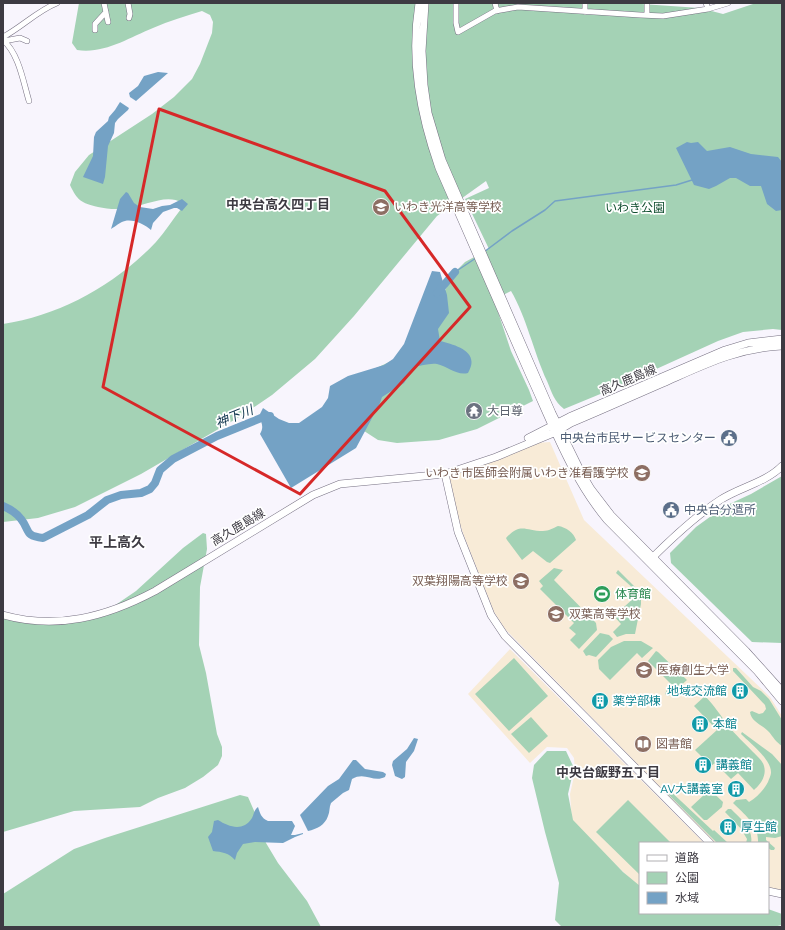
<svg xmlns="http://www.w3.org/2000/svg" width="785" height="930" font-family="Ubuntu,'Noto Sans JP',sans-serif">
<rect width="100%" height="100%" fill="#f8f5fd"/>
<path fill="#f8ebd7" d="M550,442L584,520L770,697L782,716V891L768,888V843H715L505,629L494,612L464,536L458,518L448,476L498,460L536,443Z
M510,649L704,843H640V888L572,823L570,794L575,772L574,758L567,748L547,747L530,763L468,694Z"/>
<path fill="#a4d2b5" d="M79,3H627L700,8L723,14L756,3H782V330L773,329L743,332L718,341L610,390L564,409C554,401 552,393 547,381C534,353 526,316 511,291L497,298L496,306L511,351L529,390L533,401L477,429L439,440L397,443L378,440L361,429L370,371L404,355L444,293L452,275L465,262L489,249L465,199L489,188L486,181L437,216L354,316L315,359L272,395L241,416L141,474L75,507L38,518L3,522V324C61,315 115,285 156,242C165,232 173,219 181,209L182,203C167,193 145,206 128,208C118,210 107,209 98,207C81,203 77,200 70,185L75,172L89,155L152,114L174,97L192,79L200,64L212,33L213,22L210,15L202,11C186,16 169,21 153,28C128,38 105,54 77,50L72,43Z
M782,476V643L752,642L671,563L670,553L696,527L725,506L751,494Z
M558,526C566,527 574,533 576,540L550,563L547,562L533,551L522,560L507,540L506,538C521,522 525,531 543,531C549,531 553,528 558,526Z
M203,533L206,534L207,549L200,587L199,645L206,673L217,734L222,747V756L218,765L203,777L185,788L158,798L140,807L74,811L3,832V616L47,620L93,614L114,606L136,591L183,548Z
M554,568L563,570L554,580L596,623L597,630L579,649L570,640L576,634L569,628L574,623L540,589L543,586L539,581Z
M618,570L638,590L641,596V604L635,634H626L617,637L613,632L621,624L614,616L635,597V593L634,589L616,573Z
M600,633L609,635L613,639L596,657L589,655L586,656L583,651Z
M624,641H641L653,648L642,658L637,653L610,680L599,669L598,660L611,647Z
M656,651L658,652L687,680L669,696L665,694L670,683L648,661Z
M514,658L548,696L509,731L475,694Z
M733,668H736L753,687L761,691L769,699L782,720V746C776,742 773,737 769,732C763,725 751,722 750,712L752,711L759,714L763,713L766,709L765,705L733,671Z
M705,696C714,705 720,715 728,725C735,735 745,743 753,752C757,756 763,761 764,766C767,776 760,785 754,790L738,773L731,779L715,763L711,766L695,750L717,730L694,706Z
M531,717L548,736L529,753L511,734Z
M742,732L772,754L782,765V836L775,838L766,837V840L775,848L774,850H771L768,848V843L758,842C759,825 744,814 733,803L736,800L746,799L749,802C757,797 764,790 768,782C769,779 771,775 771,773C772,760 749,742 741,734Z
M547,751H566L574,768L568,794L573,820L623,872L640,886V913H768V909L782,914V925L773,927H562L555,920L559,883L545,832L532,778L534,765Z
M705,785L723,802L722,807L707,820H704L691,807L706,793L702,788Z
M663,786L666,787L713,831L714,830L728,843H717L664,790Z
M240,795L248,797L259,822L266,843L278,863L307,901L321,927H3V894L74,849L105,838Z
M628,800L671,843H640V875L596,832Z
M728,809H731C740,818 754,829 751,843H746L747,839L744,834L745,833L725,812Z"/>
<path fill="#74a2c5" d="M158,72L168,73L136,101L130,97L129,93L138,86L144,76Z
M120,102L129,108L128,110L118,119L115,123L114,133L108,146L105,177L103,184L83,177L93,156L94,137L96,132L108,121L109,117L115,110Z
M687,142L691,143L698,142L707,151L730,147L751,154L778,157L782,162V210L776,211L767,204L761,186H750L736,178H730L716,186L709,189L694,185L676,148Z
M126,192L128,193L134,203L140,207L153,209L162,206L170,205L182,199L188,204L182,211L177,208H174L163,212L153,223L151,230C145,225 134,219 125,221C120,222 116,226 111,229L120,199Z
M432,271L440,272L447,295L449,313L438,329L440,341C455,345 481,351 468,373C457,376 447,366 437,364C429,363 421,366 414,367L404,383L382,397L380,403L356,448L291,488L260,434C264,427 262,424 259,416L263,408L279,419L289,423H299L322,407L328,398L330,386L348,376L384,365L393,359L404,344Z
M414,738L418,739L414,751L406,762L405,777L402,779L395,776L392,765L393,761L407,749Z
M353,760H356L365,769L383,772L386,774L385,777C373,783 365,771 352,779L349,790L343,793L331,803C329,807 330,812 328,816C325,825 317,829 308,831L300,815L328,786L339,779Z
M258,807C260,813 261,818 268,821H292L295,826L291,835H295L303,833V834L295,837L283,843L255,842L243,844L237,853L235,860C229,853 222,852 213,851L208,837L212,832L214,821L218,820C229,827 243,832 252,818C254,814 254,810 258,807Z"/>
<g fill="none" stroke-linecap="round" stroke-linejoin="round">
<path stroke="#74a2c5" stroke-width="1.5" d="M484,252L512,231L545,210L555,201L676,185L692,180
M455,272L476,258"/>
<path stroke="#74a2c5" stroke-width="8" d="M437,293L455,272
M3,506C10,509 16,512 21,519C30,530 24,536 43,538L88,515L107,500L121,495L141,493L150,489L155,483L160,470L173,459L217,436L266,416H270"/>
<g stroke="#767082" stroke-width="6">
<path id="street" d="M104,3L108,22
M128,3L130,14L129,18
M456,3V23L458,32L495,11L518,7L640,15L663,16L708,9L728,3
M495,3L497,11
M706,3L708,9
M585,12V3
M647,15V3
M95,30V24L106,12
M3,37C22,27 37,11 57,3
M3,40C19,54 23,81 29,101
M4,41L20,38L27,41"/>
</g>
<g stroke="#767082" stroke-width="8">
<path id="secondary" d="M419,3C410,60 420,114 439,168C469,238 500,307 530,376C553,426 572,478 607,520L757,671L782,701
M425,3L422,51L424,85L428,113L442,160L552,413L581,472L591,489L611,515L746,651L782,691
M528,438L569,417L725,350L748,343L782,339
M445,474L458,532L491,615L505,636L710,843
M650,560C672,538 694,517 720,500C740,487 765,483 782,466
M3,615C57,630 106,617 155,591L313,495L340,484L445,474L496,457L556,432L571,423C602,410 633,396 663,383C704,365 737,348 782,346
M768,891L782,894"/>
</g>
<use href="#street" stroke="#fff" stroke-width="5"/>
<use href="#secondary" stroke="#fff" stroke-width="7"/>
</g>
<path fill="none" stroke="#d62828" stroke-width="3" stroke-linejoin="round" d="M159,109L385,191L470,307L300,494L103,387Z"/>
<defs>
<g id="school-disc" transform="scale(0.9)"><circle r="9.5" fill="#8d6e63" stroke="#fff"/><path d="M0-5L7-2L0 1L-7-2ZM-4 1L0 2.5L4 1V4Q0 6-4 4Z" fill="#fff"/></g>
<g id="temple-disc" transform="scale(0.9)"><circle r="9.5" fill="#6b7280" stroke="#fff"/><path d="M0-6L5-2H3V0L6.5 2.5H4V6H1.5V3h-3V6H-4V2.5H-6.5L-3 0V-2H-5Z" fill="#fff"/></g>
<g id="civic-disc" transform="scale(0.9)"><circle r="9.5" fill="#5c6f8a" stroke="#fff"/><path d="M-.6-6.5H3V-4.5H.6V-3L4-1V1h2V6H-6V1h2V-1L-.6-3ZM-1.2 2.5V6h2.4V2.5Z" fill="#fff"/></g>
<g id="stadium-disc" transform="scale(0.9)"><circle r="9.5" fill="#2e9e5b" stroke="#fff"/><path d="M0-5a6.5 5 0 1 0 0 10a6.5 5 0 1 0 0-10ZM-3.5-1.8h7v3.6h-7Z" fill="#fff"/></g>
<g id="university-disc" transform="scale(0.9)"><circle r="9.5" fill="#8d6e63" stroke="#fff"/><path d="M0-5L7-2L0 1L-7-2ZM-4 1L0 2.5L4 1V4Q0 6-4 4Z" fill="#fff"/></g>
<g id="building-disc" transform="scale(0.9)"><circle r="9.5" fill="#0f9aa8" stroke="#fff"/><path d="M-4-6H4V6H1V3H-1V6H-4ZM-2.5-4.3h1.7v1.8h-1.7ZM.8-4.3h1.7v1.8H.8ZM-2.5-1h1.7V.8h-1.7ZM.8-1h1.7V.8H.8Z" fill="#fff"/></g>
<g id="library-disc" transform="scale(0.9)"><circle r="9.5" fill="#8d6e63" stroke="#fff"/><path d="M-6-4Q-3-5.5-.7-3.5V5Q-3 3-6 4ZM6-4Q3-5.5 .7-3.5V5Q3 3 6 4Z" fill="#fff"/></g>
</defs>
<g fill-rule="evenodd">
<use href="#school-disc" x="381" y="207"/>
<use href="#temple-disc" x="474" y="411"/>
<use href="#civic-disc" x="729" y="438"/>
<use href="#school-disc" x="642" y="473"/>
<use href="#civic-disc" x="671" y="510"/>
<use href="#school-disc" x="521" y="581"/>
<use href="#stadium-disc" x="602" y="594"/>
<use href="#school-disc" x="556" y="614"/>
<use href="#university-disc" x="644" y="670"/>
<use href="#building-disc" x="740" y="691"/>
<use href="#building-disc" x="600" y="701"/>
<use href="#building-disc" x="700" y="724"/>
<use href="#library-disc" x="643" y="744"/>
<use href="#building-disc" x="703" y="765"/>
<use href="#building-disc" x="736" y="789"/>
<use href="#building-disc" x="728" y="827"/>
</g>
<g text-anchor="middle" stroke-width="3.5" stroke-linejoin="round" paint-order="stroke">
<g font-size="12" fill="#785e54" stroke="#fff" text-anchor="start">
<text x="394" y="211">いわき光洋高等学校</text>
<text x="629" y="477" text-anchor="end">いわき市医師会附属いわき准看護学校</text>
<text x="508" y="585" text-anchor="end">双葉翔陽高等学校</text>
<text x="569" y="618">双葉高等学校</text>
<text x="657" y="674">医療創生大学</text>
<text x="656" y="748">図書館</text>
</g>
<g font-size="12" fill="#114f30" stroke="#fff">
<text x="635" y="212">いわき公園</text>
</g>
<g font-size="12" fill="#3d3a42" stroke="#fff">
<text transform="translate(628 380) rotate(-23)" y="4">高久鹿島線</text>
<text transform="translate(238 527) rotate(-31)" y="4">高久鹿島線</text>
</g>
<g font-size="12" fill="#5b616d" stroke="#fff" text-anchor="start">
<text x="487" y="415">大日尊</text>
</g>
<g font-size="12" fill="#4e5e75" stroke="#fff" text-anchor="end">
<text x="716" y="442">中央台市民サービスセンター</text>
<text x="684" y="514" text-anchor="start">中央台分遣所</text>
</g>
<g font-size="12" fill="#27864d" stroke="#fff" text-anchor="start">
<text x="615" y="598">体育館</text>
</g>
<g font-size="12" fill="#0d838f" stroke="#fff" text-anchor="start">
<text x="727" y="695" text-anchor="end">地域交流館</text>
<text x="613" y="705">薬学部棟</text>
<text x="713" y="728">本館</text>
<text x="716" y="769">講義館</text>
<text x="723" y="793" text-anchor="end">AV大講義室</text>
<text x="741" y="831">厚生館</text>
</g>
<g font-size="13" font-weight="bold" fill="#3d3a42" stroke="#fff">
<text x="278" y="209">中央台高久四丁目</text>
<text x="608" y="777">中央台飯野五丁目</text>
</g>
<g font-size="13" font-style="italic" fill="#0d334c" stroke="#fff">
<text transform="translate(234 416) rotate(-22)" y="5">神下川</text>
</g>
<g font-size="14" font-weight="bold" fill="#3d3a42" stroke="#fff">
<text x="117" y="547">平上高久</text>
</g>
</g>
<rect width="785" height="930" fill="none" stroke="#3d3a42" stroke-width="8"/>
<rect x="639" y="842" width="130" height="72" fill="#ffffff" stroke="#b1b0b3"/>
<rect x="647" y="855" width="20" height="6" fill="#ffffff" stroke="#b1b0b3"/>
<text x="675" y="862" font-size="12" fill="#3d3a42">道路</text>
<rect x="647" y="872" width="20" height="12" fill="#a4d2b5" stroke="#b1b0b3"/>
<text x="675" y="882" font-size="12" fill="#3d3a42">公園</text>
<rect x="647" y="892" width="20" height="12" fill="#74a2c5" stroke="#b1b0b3"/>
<text x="675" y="902" font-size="12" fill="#3d3a42">水域</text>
</svg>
